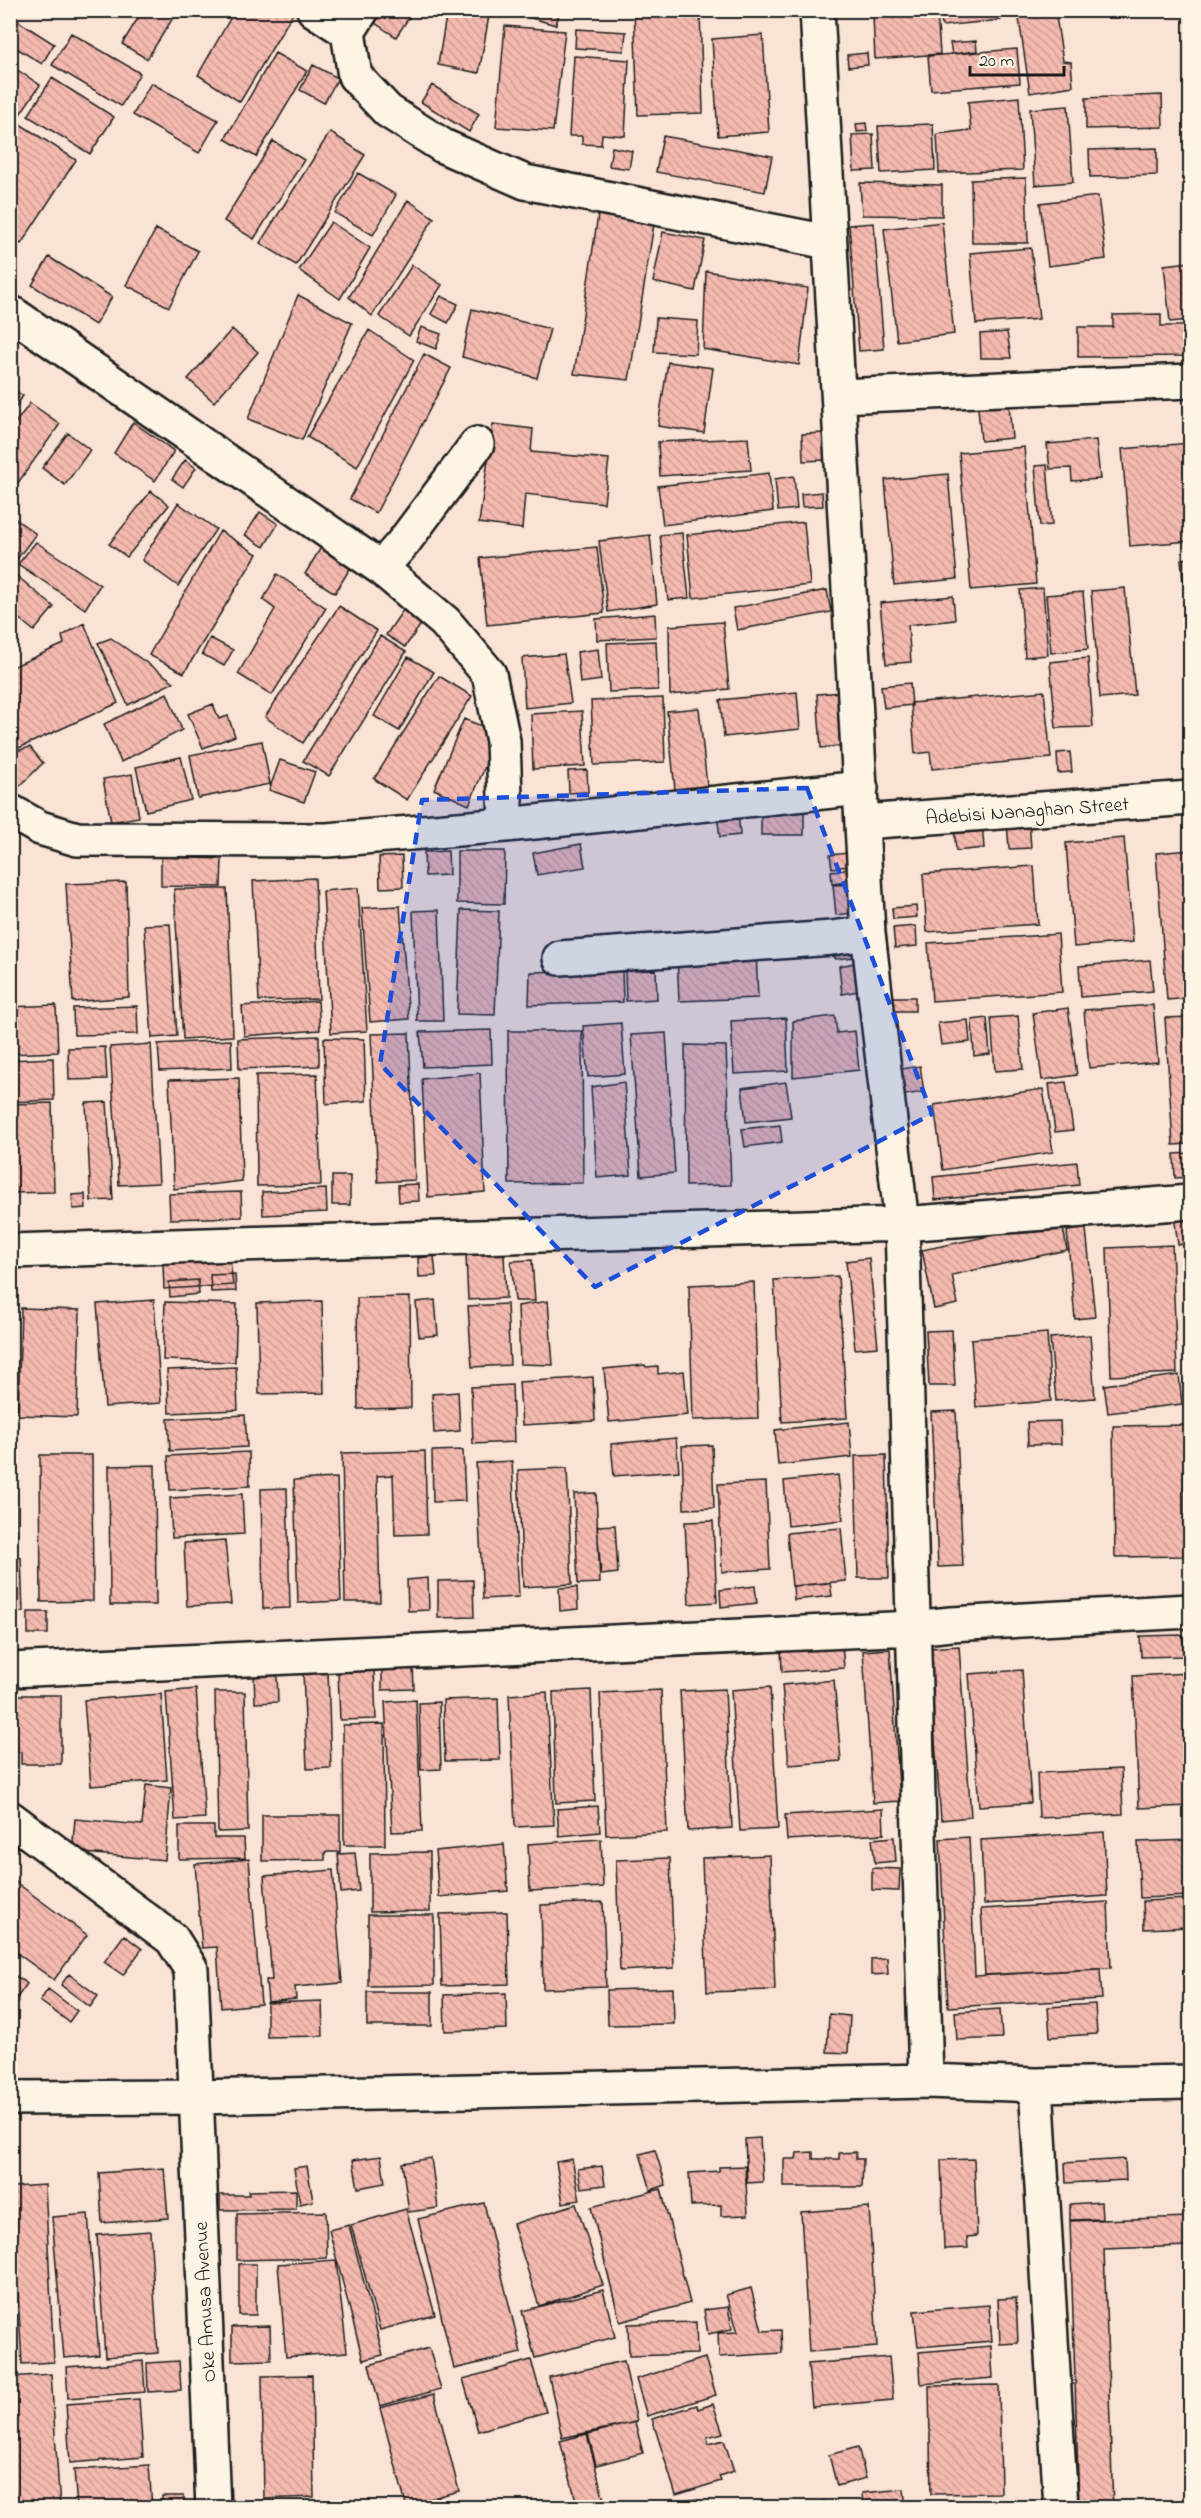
<svg xmlns="http://www.w3.org/2000/svg" width="1201" height="2518" font-family="'Indie Flower',sans-serif">
<defs>
<pattern id="building-back-hatch" width="6" height="6" patternUnits="userSpaceOnUse" patternTransform="scale(1.5)"><rect width="6" height="6" fill="#f4b9af"/><path d="M-1 5l2 2M0 0l6 6M5-1l2 2" fill="none" stroke="#d19e96"/></pattern>
</defs>
<rect width="100%" height="100%" fill="#fae3d5"/>
<filter id="ink" filterUnits="userSpaceOnUse"><feTurbulence type="fractalNoise" baseFrequency=".0167" numOctaves="2"/><feDisplacementMap in="SourceGraphic" scale="12" xChannelSelector="R" yChannelSelector="G"/><feConvolveMatrix kernelMatrix="1 2 1 2 8 2 1 2 1" color-interpolation-filters="sRGB"/></filter>
<g filter="url(#ink)">
<path fill="url(#building-back-hatch)" stroke="#1c1c1c" stroke-width="1.5" d="M143,10H178L147,59L122,44Z
M235,10H295L240,102L198,75Z
M384,10H414L396,37L375,23Z
M447,10H490L479,73L438,65Z
M503,10H560L556,25Z
M634,10H700L703,113L638,115Z
M940,10H1000L1001,20L942,26Z
M1033,10H1055L1063,61L1071,62L1073,86L1030,93L1018,12Z
M937,12L940,54L875,59L873,16Z
M10,16L54,44L42,64L10,44Z
M505,26L565,31L553,131L496,127Z
M576,29L626,32L624,51L575,48Z
M71,33L140,73L121,106L52,65Z
M763,35L769,132L718,136L712,39Z
M976,41L977,51L952,54L950,43Z
M1017,49L1020,83L931,90L928,56Z
M275,53L307,71L256,157L225,139Z
M867,53L868,65L848,67L847,55Z
M574,56L629,60L625,136L602,134L601,145L582,144V136H569Z
M10,65L40,85L10,129Z
M313,65L338,78L324,103L300,90Z
M52,78L114,117L90,154L28,116Z
M151,83L218,120L199,153L133,115Z
M432,85L479,114L469,132L421,102Z
M1162,95L1163,127L1086,129V98Z
M1019,97L1023,170L939,173L937,134L971,130L968,102Z
M1068,106L1073,182L1035,185L1030,109Z
M866,123L867,131L857,132L856,124Z
M20,124L76,160L21,244L10,237V139Z
M933,124L935,170L881,173L878,126Z
M330,132L365,155L296,265L260,243Z
M873,134L875,170L854,171L852,135Z
M663,136L772,156L765,192L656,172Z
M273,141L304,160L254,239L224,221Z
M612,147L632,151L629,169L609,166Z
M1157,148V175L1090,177L1089,150Z
M358,173L396,195L373,235L335,213Z
M1026,178L1028,243H972L971,180Z
M860,183L942,185V216L862,215Z
M1098,196L1106,259L1048,266L1040,203Z
M408,200L434,218L372,316L349,297Z
M598,215L654,224L629,380L574,374Z
M331,222L370,248L340,299L299,270Z
M942,222L954,334L897,341L884,229Z
M874,223L884,349L859,351L849,225Z
M156,229L198,251L169,307L126,285Z
M663,232L705,240L695,291L653,282Z
M1031,248L1039,319L976,324L970,253Z
M49,257L112,297L95,325L32,285Z
M1190,262V320L1170,322L1164,265Z
M412,265L442,285L409,336L379,316Z
M706,271L808,288L799,365L703,349Z
M298,295L352,323L302,440L248,419Z
M441,296L458,304L448,323L431,314Z
M472,309L550,329L537,378L462,357Z
M1161,314V326H1190V356L1078,357V327H1113V315Z
M656,318L698,321L696,354L654,352Z
M421,327L441,334L436,349L416,341Z
M232,329L258,352L214,402L188,379Z
M369,330L414,360L357,467L307,437Z
M1007,332L1011,358H981L980,334Z
M424,354L451,368L376,513L350,499Z
M668,362L713,368L704,433L658,426Z
M10,387L23,396L12,413L10,412Z
M30,403L60,424L10,494V430Z
M1009,405L1012,438L981,441L978,408Z
M133,422L174,451L155,481L114,453Z
M493,424L533,429L531,452L609,459L604,503L525,494L522,529L479,523Z
M68,433L90,450L65,485L42,468Z
M824,433L826,460L803,461L802,434Z
M748,438L751,470L660,476L658,442Z
M1096,440L1100,479L1072,481L1071,468L1050,469L1047,444Z
M1190,443V541L1130,546L1122,449Z
M1024,447L1036,584L971,590L959,453Z
M185,460L196,468L183,487L172,479Z
M1047,465L1052,525L1040,526L1035,466Z
M769,473L773,511L663,525L658,486Z
M948,474L957,579L894,585L885,480Z
M794,476L797,509L778,511L775,479Z
M151,491L169,505L127,557L109,544Z
M822,492L823,506L802,507L801,494Z
M178,503L216,529L178,586L142,560Z
M260,512L278,524L264,547L245,535Z
M10,515L36,534L14,563L10,561Z
M804,522L810,585L693,598L687,535Z
M220,531L257,554L184,673L149,655Z
M682,533L689,598L668,600L660,535Z
M650,535L657,604L608,612L599,541Z
M36,542L100,585L85,609L18,564Z
M323,544L354,562L335,593L305,574Z
M597,547L604,613L487,625L480,558Z
M1190,558V580L1183,581L1181,559Z
M10,570L54,607L34,631L10,611Z
M277,574L326,608L272,695L238,674L275,609L263,600Z
M1043,588L1048,655L1025,657L1020,590Z
M1125,588L1135,695L1100,698L1091,591Z
M827,590L831,612L737,630L733,608Z
M1083,592L1088,649L1051,653L1046,595Z
M953,596L955,620L908,625L911,662L886,664L880,603Z
M339,606L377,631L303,743L265,717Z
M403,610L422,623L405,647L386,635Z
M655,614L656,637L597,640L596,619Z
M723,622L729,689L670,695L669,626Z
M84,623L118,703L10,752V668L64,644L62,636Z
M380,636L406,652L329,776L303,761Z
M111,638L174,682L128,705L98,643Z
M210,638L233,650L224,666L202,654Z
M656,641L658,690L609,692L607,643Z
M598,649L601,680L580,683L577,652Z
M564,654L571,703L525,708L522,658Z
M408,657L434,672L399,731L374,716Z
M1088,658L1093,727L1056,728L1050,662Z
M439,676L472,696L407,800L374,779Z
M910,683L912,705L884,708L881,686Z
M1044,691L1051,758L932,769L930,752L915,754L911,703Z
M797,692L800,729L724,737L720,700Z
M842,692L846,745L821,748L817,694Z
M167,693L182,730L121,762L104,724Z
M663,698L665,762L594,765L591,701Z
M213,704L219,719L228,716L235,736L203,748L188,714Z
M699,708L707,786L675,790L667,711Z
M582,711L585,766L533,769L531,714Z
M464,719L499,733L469,805L434,789Z
M262,741L270,784L198,798L190,755Z
M30,747L43,763L20,786L10,779V753Z
M1070,752L1072,772L1058,773L1057,753Z
M181,757L191,800L146,811L136,767Z
M280,760L315,772L304,802L269,790Z
M587,770L588,792L569,793L568,771Z
M132,774L139,817L111,822L103,779Z
M804,804V835H761V813Z
M738,813L740,835L720,837L717,815Z
M1029,820L1031,848L1009,849L1007,821Z
M982,821L984,848L956,851L954,824Z
M1124,838L1133,942L1074,947L1066,843Z
M581,844L585,867L537,875L533,853Z
M1190,850V998L1167,1000L1156,853Z
M448,851L449,875L425,876L424,852Z
M457,851H505L504,904L457,903Z
M848,853L849,866L832,868L830,855Z
M402,856L403,887L380,888L379,857Z
M161,857L222,859L221,887L161,886Z
M1034,866L1038,924L927,932L923,874Z
M850,869L851,882L832,884L831,871Z
M315,878L319,999L259,1001L253,881Z
M126,882L129,997L73,1002L66,884Z
M850,884L852,913L836,915L833,885Z
M358,888L367,1031L331,1033L323,891Z
M174,889H227L233,1036L183,1039Z
M400,906L409,1019L370,1022L362,908Z
M916,906L917,917L893,919L892,908Z
M439,910L443,1021H417L413,911Z
M461,910L499,911L495,1015L457,1014Z
M170,924L177,1036L152,1038L144,925Z
M916,926L917,946L895,948L893,928Z
M1058,934L1062,992L932,1001L928,943Z
M853,943L855,957L835,959L834,945Z
M756,952L758,998L679,1001L677,955Z
M1150,960L1153,991L1081,997L1079,966Z
M855,963L859,991L842,994L839,966Z
M622,970L623,1002L529,1005L530,972Z
M656,970L657,999L626,1001L625,971Z
M892,997H915V1011H893Z
M318,1001L320,1030L244,1036L242,1006Z
M56,1005L58,1052L10,1054V1007Z
M1153,1005L1158,1062L1089,1068L1084,1010Z
M137,1006L138,1034L74,1035L73,1008Z
M1068,1008L1077,1075L1042,1080L1033,1013Z
M835,1016L837,1033L855,1031L859,1070L793,1077V1021Z
M1018,1016L1023,1069L995,1071L991,1018Z
M1190,1017V1144L1173,1145L1165,1018Z
M786,1018L788,1071L734,1074L731,1021Z
M987,1018L990,1054L974,1056L972,1020Z
M968,1020L970,1042L941,1045L938,1023Z
M621,1023L625,1074L588,1077L583,1026Z
M491,1030L492,1064L423,1067L420,1032Z
M508,1031H582L583,1183L509,1184Z
M409,1033L415,1180L378,1182L371,1034Z
M666,1033L675,1173L641,1176L631,1035Z
M319,1036V1066L239,1069L238,1039Z
M324,1038L364,1039L366,1101L326,1104Z
M231,1040L232,1068L160,1071L158,1044Z
M151,1044L159,1183L119,1185L110,1047Z
M685,1045L726,1046L731,1185L686,1186Z
M105,1047L107,1079L69,1080L68,1048Z
M53,1058L54,1100L10,1102V1060Z
M920,1066L924,1092L905,1095L901,1069Z
M480,1073L485,1192L428,1197L422,1079Z
M317,1074L321,1185L257,1186L256,1075Z
M239,1078L242,1181L174,1189L169,1080Z
M624,1082L631,1175L597,1178L591,1087Z
M786,1082L791,1117L746,1122L742,1088Z
M1066,1082L1073,1130L1055,1132L1049,1084Z
M1043,1089L1053,1152L943,1170L934,1105Z
M107,1102L113,1200L91,1201L86,1103Z
M52,1103L54,1192L10,1193V1104Z
M780,1125L782,1142L745,1147L742,1129Z
M1190,1153V1177L1175,1178L1174,1154Z
M1077,1162L1079,1185L935,1200L933,1177Z
M332,1176H350V1205H332Z
M418,1184L419,1201L399,1202L398,1185Z
M326,1189L327,1212L263,1215L262,1192Z
M241,1192L242,1217L170,1219L169,1194Z
M85,1194L86,1208L73,1209L72,1195Z
M1190,1213V1243L1178,1245L1174,1215Z
M1062,1221L1067,1250L952,1275L958,1304L934,1309L922,1250Z
M1086,1229L1095,1317L1075,1319L1067,1231Z
M1172,1245L1177,1373L1111,1376L1107,1248Z
M504,1254L506,1298L468,1300L466,1255Z
M434,1256L436,1276L419,1277L418,1258Z
M869,1258L878,1347L855,1349L846,1261Z
M230,1259L233,1285L164,1289L163,1264Z
M532,1260L535,1301H515L511,1261Z
M235,1274L236,1291L211,1292L210,1275Z
M838,1276L847,1418L782,1422L774,1280Z
M198,1280L199,1294L170,1297L169,1282Z
M754,1282L758,1418L693,1420L689,1285Z
M410,1297L411,1408L358,1409L357,1298Z
M154,1300L161,1403L105,1407L97,1304Z
M435,1300L438,1335L419,1337L416,1302Z
M322,1301L324,1393L259,1394L257,1303Z
M548,1301L553,1365L520,1364L518,1306Z
M165,1302L237,1304L235,1362L163,1360Z
M507,1304L510,1365L472,1367L468,1306Z
M21,1308L80,1310L77,1417L18,1415Z
M952,1330L955,1386H929L926,1331Z
M1047,1333L1051,1401L976,1407L971,1339Z
M1090,1335L1095,1398L1056,1401L1050,1338Z
M645,1365L646,1367L658,1366V1374L684,1371L688,1415L609,1422L604,1369Z
M236,1367L238,1410L169,1413L167,1370Z
M1179,1375L1182,1404L1108,1413L1104,1385Z
M593,1377L595,1421L522,1425L519,1382Z
M512,1385L514,1442L473,1444L471,1387Z
M458,1392L460,1431L434,1433L432,1394Z
M956,1411L963,1566L938,1567L931,1412Z
M245,1415L247,1447L170,1451L168,1419Z
M1060,1421L1061,1444L1028,1445L1027,1422Z
M849,1422L852,1457L778,1465L775,1430Z
M1185,1425V1556L1115,1557L1113,1426Z
M676,1438L679,1471L614,1476L611,1444Z
M712,1445L714,1508L684,1509L682,1446Z
M463,1450L465,1501L433,1502L432,1451Z
M425,1451L427,1534L395,1535L393,1475L377,1476L380,1602H345L342,1453Z
M249,1452L250,1486L170,1490L168,1456Z
M40,1455H92L93,1601L41,1602Z
M886,1455L889,1578H858L855,1456Z
M512,1461L519,1597L483,1599L476,1463Z
M155,1465L156,1605H110L109,1466Z
M567,1468L572,1584L523,1587L518,1470Z
M838,1475L843,1520L788,1526L784,1481Z
M337,1478L341,1601L298,1603L294,1480Z
M766,1482L770,1569L722,1572L718,1484Z
M287,1488L290,1608L263,1609L261,1489Z
M596,1493L600,1583L578,1584L574,1494Z
M242,1494L244,1534L172,1538L170,1498Z
M10,1498H16V1552H10Z
M713,1521L717,1602L689,1604L685,1522Z
M615,1525L618,1573L601,1575L597,1526Z
M841,1528L846,1581L792,1586L787,1533Z
M225,1540L231,1604L187,1606L184,1543Z
M21,1557L23,1612H10V1558Z
M428,1578L429,1610L408,1611L407,1580Z
M473,1580L474,1617L438,1618V1581Z
M830,1583L832,1596L794,1600L793,1586Z
M755,1586L757,1603L721,1607L720,1590Z
M577,1587L578,1609L560,1611L559,1588Z
M28,1612H48V1634H28Z
M1183,1635V1656L1141,1657L1140,1636Z
M842,1643L844,1668L782,1672L781,1648Z
M959,1646L971,1817L941,1820L928,1648Z
M890,1649L900,1801L873,1803L863,1651Z
M413,1663L414,1689L382,1690V1664Z
M328,1670L331,1768L307,1769L303,1672Z
M374,1670L376,1719L340,1720L338,1671Z
M1022,1670L1031,1803L979,1806L969,1674Z
M277,1673L278,1702L255,1703L254,1674Z
M1189,1673L1190,1806L1139,1808L1133,1676Z
M834,1680L841,1761L789,1765L782,1685Z
M770,1687L778,1829L740,1831L731,1690Z
M196,1689L205,1818L175,1820L166,1692Z
M725,1689L732,1828L688,1831L680,1691Z
M591,1690L595,1801L556,1803L553,1692Z
M661,1690L667,1832L606,1835L600,1693Z
M215,1692H245L248,1831L218,1832Z
M547,1692L554,1825L515,1827L509,1695Z
M161,1694L167,1780L91,1786L84,1700Z
M10,1695H61V1764H21V1752H10Z
M498,1698L500,1760L445,1761L443,1700Z
M416,1700L422,1831L392,1832L385,1702Z
M439,1702L441,1769L421,1770L419,1703Z
M384,1724L385,1845H344L343,1725Z
M1121,1769L1123,1814L1039,1818L1037,1773Z
M146,1785L171,1788L165,1860L72,1852L75,1819L142,1825Z
M598,1806L600,1832L559,1836L557,1809Z
M883,1809L884,1834L787,1840L785,1815Z
M262,1815H340V1852H325V1860L262,1861Z
M179,1826H214V1838H244L245,1858L179,1859Z
M1104,1832L1107,1896L984,1904L981,1840Z
M894,1837L896,1861L875,1863L872,1839Z
M969,1837L975,1976L1100,1969L1102,1999L948,2007L940,1839Z
M601,1839L603,1887L530,1891L528,1844Z
M1190,1840V1896L1140,1898L1138,1842Z
M504,1844L508,1891L439,1897L435,1851Z
M430,1852V1911L370,1912V1853Z
M355,1853L359,1891L341,1893L338,1854Z
M770,1855L775,1990L707,1992L702,1858Z
M670,1858L674,1968L620,1971L616,1860Z
M249,1859L261,2004L221,2008L217,1947L202,1948L195,1864Z
M872,1868L900,1869L899,1891L872,1890Z
M333,1870L342,1983L295,1987L296,1999L268,2002L266,1980H272L264,1876Z
M10,1878L87,1935L54,1980L10,1948Z
M1190,1899V1927L1144,1929L1143,1901Z
M603,1902L606,1987L543,1989L541,1905Z
M1108,1902L1111,1968L985,1975L981,1909Z
M507,1912L509,1984L442,1986L440,1914Z
M368,1915H434V1985L368,1986Z
M124,1935L142,1949L123,1975L104,1962Z
M887,1958L888,1974L871,1975V1959Z
M10,1972L27,1984L16,1999L10,1995Z
M69,1974L98,1996L90,2007L61,1985Z
M673,1988L674,2024L608,2025L607,1990Z
M48,1989L77,2011L69,2022L40,2001Z
M367,1992H432V2026H367Z
M506,1993L507,2029L445,2031L444,1995Z
M322,2001L323,2036L267,2037V2003Z
M1095,2004L1097,2034L1050,2037L1048,2007Z
M1000,2009L1002,2038L957,2040L955,2012Z
M829,2014L850,2016L848,2053L827,2052Z
M760,2138L763,2182L747,2183L745,2139Z
M655,2150L666,2185L651,2190L640,2154Z
M813,2152V2159H839V2153L856,2152V2159H863L862,2187H784V2159H796L797,2153Z
M381,2156L385,2183L358,2188L353,2160Z
M431,2158L438,2208L409,2212L402,2163Z
M572,2159L580,2200L563,2203L556,2162Z
M974,2159L977,2236L967,2237L968,2248L944,2249L941,2160Z
M1125,2159L1126,2180L1066,2183L1065,2163Z
M307,2166L313,2201L300,2204L294,2168Z
M602,2166L605,2185L581,2188L578,2169Z
M745,2166L748,2215L721,2216V2205L691,2206L689,2173L719,2171V2167Z
M164,2168L168,2218L102,2223L99,2173Z
M45,2185L54,2362L22,2364L12,2187Z
M661,2189L690,2303L620,2322L591,2207Z
M296,2190V2209L220,2210V2195H249L248,2191Z
M1101,2202L1102,2219L1070,2220V2204Z
M484,2203L521,2353L454,2369L418,2219Z
M576,2204L603,2285L539,2306L513,2224Z
M869,2207L877,2347L809,2352L801,2212Z
M406,2209L435,2315L380,2330L351,2225Z
M326,2212L327,2258L237,2260V2214Z
M88,2214L99,2355L64,2358L52,2217Z
M1190,2217V2246L1104,2249L1113,2508H1079L1070,2221Z
M349,2225L383,2355L363,2360L329,2230Z
M150,2231L158,2353L105,2357L97,2235Z
M336,2260L347,2352L286,2357L278,2264Z
M239,2264H256V2315H239Z
M751,2288L762,2331L781,2330L782,2353L719,2357L718,2333L738,2332L726,2295Z
M603,2290L615,2337L535,2358L522,2311Z
M1016,2298L1018,2343L1000,2344L998,2299Z
M989,2305L992,2341L918,2347L914,2311Z
M728,2307L732,2329L708,2334L704,2310Z
M696,2322L697,2354L629,2356L628,2324Z
M270,2326L271,2360L232,2361V2327Z
M991,2346L993,2378L921,2384L919,2352Z
M429,2348L441,2389L380,2406L369,2365Z
M889,2357L893,2400L812,2407L808,2364Z
M705,2358L716,2395L647,2416L636,2379Z
M531,2360L546,2412L478,2431L463,2379Z
M143,2361L145,2392L68,2398L66,2367Z
M179,2361L181,2390L148,2392L147,2363Z
M624,2361L637,2422L562,2438L549,2377Z
M51,2374L60,2508H10V2377Z
M312,2375L314,2497L264,2499L262,2376Z
M1186,2383H1190V2420H1187Z
M999,2385L1001,2493L931,2494L929,2386Z
M434,2394L459,2491L406,2505L380,2408Z
M139,2399L143,2457L70,2463L66,2404Z
M713,2404L723,2433L707,2437L709,2444L724,2440L734,2471L719,2476L721,2481L676,2495L652,2419L697,2405L698,2409Z
M635,2422L643,2453L596,2465L588,2434Z
M587,2434L606,2508H578L560,2441Z
M858,2447L866,2478L837,2486L829,2455Z
M149,2465L152,2508H77L74,2470Z
M904,2489L906,2508H863L862,2493Z
M162,2496H184V2508H162Z
M696,2499L698,2508H668V2504Z
M824,2501L826,2508H804Z"/>
<g fill="none" stroke-linecap="round" stroke-linejoin="round">
<g stroke="#1c1c1c" stroke-width="38">
<path id="minor" d="M314,10L348,32
M362,10L348,32L355,76L388,111L443,146L525,182L828,242
M817,10L868,933L902,1224L926,2081
M10,312L381,568L445,622L489,674L503,741L506,825
M839,396L1190,381
M381,568L403,543L477,444
M10,811L40,828L77,839L327,840L506,825L861,788
M863,822L1190,798
M560,958L832,938L868,933
M10,1251L902,1224L1190,1202
M10,1670L913,1628L951,1624L1190,1611
M10,1818L172,1939L191,1969L213,2508
M1036,2085L1061,2508
M10,2098L194,2097L926,2081L1036,2085L1190,2082"/>
</g>
<use href="#minor" stroke="#fcf5e5" stroke-width="33"/>
</g>
</g>
<path fill="#1d4ed8" fill-opacity="0.2" stroke="#1d4ed8" stroke-width="4.5" stroke-dasharray="12 8" stroke-linejoin="round" d="M807,788L932,1114L595,1287L380,1064L422,800Z"/>
<g text-anchor="middle" stroke-width="4.5" stroke-linejoin="round" paint-order="stroke">
<g font-size="20" fill="#1c1c1c" stroke="#fcf5e5">
<text transform="translate(1027 810) rotate(-4)" y="7">Adebisi Nanaghan Street</text>
<text transform="translate(204 2302) rotate(-93)" y="7">Oke Amusa Avenue</text>
</g>
</g>
<rect width="1201" height="2518" fill="none" stroke="#fcf5e5" stroke-width="36"/>
<rect x="18" y="18" width="1165" height="2482" fill="none" stroke="#1c1c1c" stroke-width="2" filter="url(#ink)"/>
<path d="M970 66v9h94v-9" fill="none" stroke="#1c1c1c" stroke-width="3"/>
<text x="979" y="66" font-size="18" fill="#1c1c1c" stroke="#fcf5e5" stroke-width="4.5" paint-order="stroke">20 m</text>
</svg>
